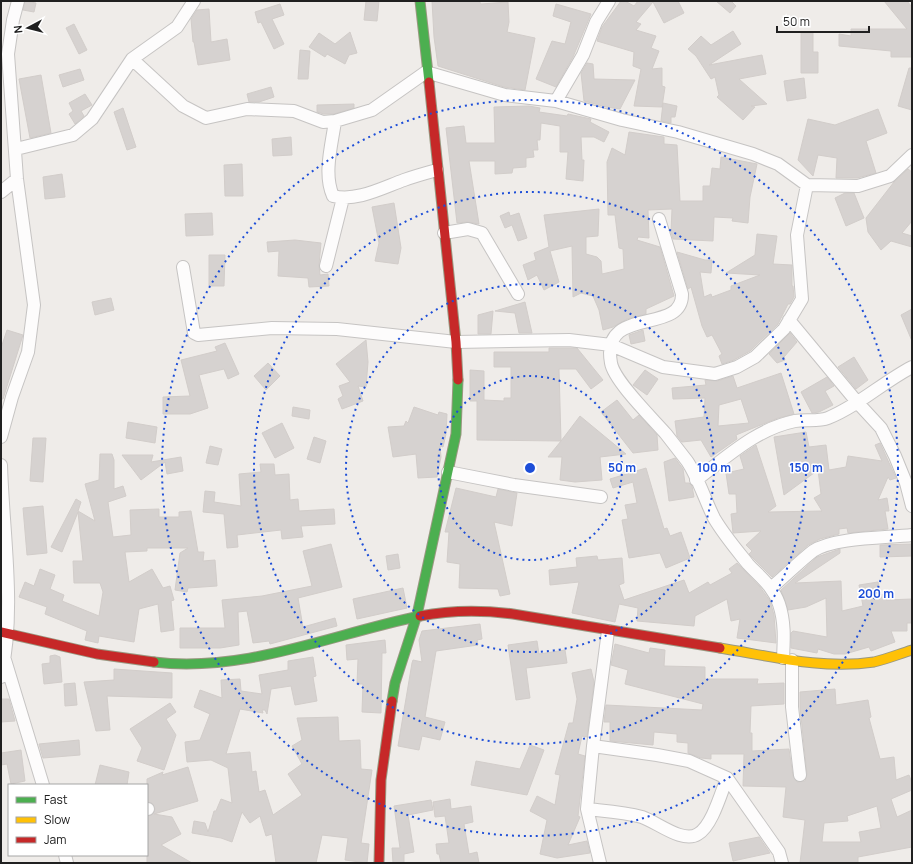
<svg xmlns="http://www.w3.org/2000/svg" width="913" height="864" font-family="Manrope,sans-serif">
<rect width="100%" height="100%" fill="#efece9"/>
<path fill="#d6d2d0" stroke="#d2cdca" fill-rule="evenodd" d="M25,1L36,3L34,12L23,10Z
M366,1H379L377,21L364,20Z
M432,1H479L481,4L508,2L509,22L507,32L535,38L525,90L504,87L438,66L434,37Z
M621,1H625L634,6L638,1H678L684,13L664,23L653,2L636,22L641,24L636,30L656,36L651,48L659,51L652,69L662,68V86L665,87L662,107L634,106L641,69L633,66L634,52L597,41L602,27Z
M716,1H731L736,6L730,13Z
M884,1H907L912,7V57H891V51L839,46V34L851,36V29H907Z
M280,4L284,15L272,19L284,44L274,49L261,22L258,23L255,12Z
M556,4L591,14L573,57L556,87L536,79L552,41L565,44L571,22L553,16Z
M209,9L211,42L227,39L230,60L198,65L194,42H193L191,19L197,10Z
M74,24L87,50L79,54L66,28Z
M733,31L741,44L709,65L762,55L766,74L739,79L767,104L751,106L755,107L743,120L717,97L719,95L715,77L711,79L696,56L688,49L701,36L711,45Z
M350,32L357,53L349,55L345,64L327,54L325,57L309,47L319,33L335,44Z
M801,33H813V52H818V73H801Z
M300,50L310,51L308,79H298Z
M587,63L593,64L594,79L635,80L620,109L606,107L584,101L581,73Z
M909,68H912V110L898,106Z
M80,69L84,80L63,87L59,75Z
M41,75L51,133L30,138L19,79Z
M804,78L806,98L787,101L784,81Z
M271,87L274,97L259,102H249L247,94Z
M85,94L92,105L81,111L84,116L75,124L69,114L73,111L69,103Z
M663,103L677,106L675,117H671V123L661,121Z
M354,104V108L334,114H324L317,112V105Z
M529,106L540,108L539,112L567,116L568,114L591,119L590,122L609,132L604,142L594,137H581L582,160H584L583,181L566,179L568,152H560V126L541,123L540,140H537L538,150H533L534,157L526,158V167L513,168L512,173L495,174V161H469L479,224L467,222L457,223L446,128L464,126L466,143H495L494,107Z
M123,108L136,147L127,150L114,112Z
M878,109L887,133L866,141L876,173L857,178H836L837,158L818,155L813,176L798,160L808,119L835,125Z
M629,132L664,137V144L677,145L680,201H703V186H710L712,168L720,169L721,157L757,164L750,197L748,223L732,221L733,218L714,217L713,241L673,239L671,232L672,209L648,210L649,238L638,237L637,240L660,247L674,296L646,309V314L627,319L613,327L603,330L599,310L593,296L581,293L573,297L572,246L550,251L559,282L544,290L537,275L528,280L523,265L536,260L534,253L549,247L544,215L599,209L598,236L586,237V254L597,257L601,261L602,274L624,269L623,249L619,248L615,215H608L607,162L612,148L625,155Z
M291,137L292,155L273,156L272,139Z
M242,164L243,196H225L224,165Z
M908,169L912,172V221L902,233L912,236V247L891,241L881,250L868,232L866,218L894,182Z
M62,174L65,197L45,199L43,177Z
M845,193H854L864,218L846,226L835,198Z
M394,203L401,248L398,264L375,261L379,243L372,207Z
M509,212L510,216L519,213L527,238L518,241L512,225L505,228L500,216Z
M212,213L213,235L186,236L185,214Z
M757,234L777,236L773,264L792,265V286H793L794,297L790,304H788L778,324L750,351L734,360L722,364L719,356L722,354L712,335L707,337L702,326L691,287L688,289L677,252L705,260H712L711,273L700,272L704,297L711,294L712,297L731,290V286L760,275L726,273L755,255Z
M295,240L321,243L319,265L320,275L328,274L329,286L309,287L308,278L278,276L279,251L268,252L267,242Z
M209,255H225L224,286H209Z
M111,298L114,310L95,315L92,302Z
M525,302L532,333H519L515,313L495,311Z
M912,309V341L901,315Z
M493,311L491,334H478V315Z
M7,330L23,335L3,399H1V348Z
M643,330L645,341L631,344L629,335Z
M790,333L797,342L784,357L785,360L777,363L769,354Z
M366,340L368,362L366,387L358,386L363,401L342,409L338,399L343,396L339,386L350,382L336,364Z
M225,343L239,374L228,379L224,369L199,375L208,408L190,414H163V397L190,396L181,360L217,351L215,347Z
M549,348H577L603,380L591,389L576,369H559L561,441L580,416L626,454L600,457L602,480L575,482L560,480L562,457H548L561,441L477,440V401H470V370L484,371V400L504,401V398H511V367H494V352H549Z
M854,357L868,380L856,389L838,367Z
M268,363L280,376L266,390L254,376Z
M645,370L658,379L647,395L633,385Z
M781,373L794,414L778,418L736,435L737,439L711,457L701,440L682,442L677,436L675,421L704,417L705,398L673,399L672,388L706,385L705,380L717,381L733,376L737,388ZM741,399L749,423L718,426L719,405Z
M827,377L834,386L825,391L833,405L819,412L812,413L801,392Z
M617,400L633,420L639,415L657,435L658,450L633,453L601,412Z
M293,407L310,410L309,419L292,416Z
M414,407L438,415L439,412L447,414L446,434L443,447L440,446L441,457L437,477L418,478L416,454L393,457L388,427L404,426L406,421L408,423Z
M128,422L157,427L155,443L126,438Z
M282,423L294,448L275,458L262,433Z
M806,432L809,447L826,445L829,470L846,467L848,456L882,461L875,445L880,443L896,478L890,480L888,477L878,500L887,498L889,511H885L888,529L848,533L847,528L839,529V534L820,539L808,545L772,577L749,554L752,551L746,545L761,531L733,533L731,514L737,513L736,494H729L726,473L744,469L740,456L756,445L776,506L768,512L822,511L814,498L821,494L818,470L784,495L774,437Z
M314,437L326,441L320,463L307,459Z
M33,438H46L43,482L30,481Z
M210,446L222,449L218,465L206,463Z
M100,454H112L114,460V489L123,486L126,496L108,502L113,537L131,535L130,510L159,509V517H179V512L191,511L198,552H204L203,561L215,560L217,586L188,588L187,592L175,590L180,553L188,548H147V551L125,552L129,582L152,569L163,588L170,586L174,600L171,601L174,630L161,632L158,604L139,609L134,642L99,636L98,643L85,640L87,631L45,614L47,607L19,597L25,582L34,586L40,569L55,575L50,589L64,595L62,601L99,616L103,592L100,583H74L73,561H83L78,512L62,552L51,547L76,499L81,502L78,511L95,521L85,484L99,480Z
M122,455H153L151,462L181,457L183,471L167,474L165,462L141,480Z
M675,458L683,469L685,483H689L692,486L694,497L669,501L664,462Z
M260,464H274L275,475L289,474L290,500L298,499L299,511L334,509L335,524L301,526L303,537L282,539L281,530L237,535L238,547L227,548L224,514L203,512L205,491L215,492L214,502L241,506L239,474L261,472Z
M646,468L664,529L667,528L670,536L681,532L690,558L666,568L660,553L629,558L622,520L628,519L625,505L637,503L633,482L613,488L610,479Z
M456,488L496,497L498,489L517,493L512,526L494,522L510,594L500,596L498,589L459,588L460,564L447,562L449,532H445Z
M43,506L47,553L27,555L23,508Z
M331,544L342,587L298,598L303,627L335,618L337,626L270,644L269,641L253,643L247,611L238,612L239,645L220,648H180V628H225L222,600L262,596L312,586L303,551Z
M912,544V556L880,557V545Z
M840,549V553L795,583L841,581L842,611L863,606L859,585L878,582L881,595L885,594L886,600L912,599V623H907V631H891L895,642L871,651L869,647L845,654H834L818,649L817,653L791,648V633L793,631L827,637L826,598L806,607L788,610L781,590L817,557Z
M398,554L400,568L388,570L386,556Z
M597,556L598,560L622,558L624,583L619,585L624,600L684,580L689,593L708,582L710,585L732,573L729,569L737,563L760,587L770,601L774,615L776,643L737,638L740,619L731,621L727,599L695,616L694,626L637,621L638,608L619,604L615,622L572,613L579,582L550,585L549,570L577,567L576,558Z
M403,588L407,608L357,619L353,599Z
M480,624L482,639L477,640L478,645L436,651L425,717L445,722L440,740L422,736L419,750L398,746L412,663L413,660L422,662L419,640L422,631Z
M385,640L386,653H382L381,713L362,712L363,684H357L358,659L347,660L346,645Z
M537,641L539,654L565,650L567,663L526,668L530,698L516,700L508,645Z
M615,644L649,653L650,648L665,650L664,666L705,667V679H758L757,684L784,683V704L751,706L750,733H752V751L789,749L793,776L797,782L805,781L807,774L800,707V692L835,689L836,705L868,700L871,717L869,718L880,759L894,757L896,780L909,775L912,783V790L891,799L897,817L912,810V847L858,857V863H800L805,820L783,817L786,787L743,786L744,754H711V759L701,758L688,753V743L677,742V734L654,732L653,745L610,741V722H604L606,705L702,710L703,704L625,684L628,670L611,665ZM877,806L881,828L859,832L861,842H822L824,823L848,821L847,816Z
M55,655L60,657L62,682L44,684L42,664L50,663V656Z
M313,657L316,676L313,677L317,701L295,705L291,686L271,689L267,714L265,710H262L263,713L240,709L226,754L250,752L252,772L256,771L259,792L265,790L273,815L302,795L288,774L302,764L292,746L302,740L297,718L338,717L339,741L360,740L361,769L372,770L361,843L369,844L367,863L345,860L348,838L322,835L316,863H276L272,834L266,836L260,816L250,823L242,812L232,842L221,838L192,833L194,821L205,823L208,832L214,811H216L221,799L232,803L228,768L211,760L187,762L185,742L200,740L210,714L194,707L200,690L222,698L221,680L240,679L241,691L262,694L259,675L288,670V661Z
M114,669L172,673V698L107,696L110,730L96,731L84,682L114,680Z
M591,669L594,682L587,737L582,736L578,754L585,756L578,816L580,817L568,845L587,841L590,853L557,858L540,854L547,820L530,811L537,796L555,805L560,775L555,774L569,723H573L577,699L572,673Z
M75,683L77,705L65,706L64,684Z
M1,699H9L15,721L1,722Z
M170,703L176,712L166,719L176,735L164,770L137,761L142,748L130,729Z
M79,740L80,755L43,758L39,744Z
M530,745L544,750L527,795L471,785L476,761L520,769Z
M21,750L25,781L11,784L7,764L1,765V753Z
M100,765L129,772L127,785H95Z
M188,767L198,801L154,814L172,817L181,834L161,845L192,863H147V816L152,815L155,809L152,803L147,802V779L163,772L162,775Z
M450,799L451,809L471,806L473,822L464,824L469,854L477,852L479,863H441L439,854H437L436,844L449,843L445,816L435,817L433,802Z
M431,800L433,810L408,815L414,852L404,854V863H393L392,848H400L394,806Z
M759,837L770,853L733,861L729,843Z"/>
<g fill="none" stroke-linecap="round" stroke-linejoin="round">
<g stroke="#c6c4c3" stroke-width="14">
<path id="street" d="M132,59L183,106L206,118L247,109L294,111L323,122L335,121L372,110L426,72L505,95L556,101L622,120L678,132L753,154L778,164L807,185L858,186L890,176L912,155
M556,101L583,55L596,22L609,1
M335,121C332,144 323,174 333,196C356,202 382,188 404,180C415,176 426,173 437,170
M16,149L73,135L92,119L132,59L177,27L194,1
M1,192L17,179
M659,219L682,294C683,336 600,304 611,363C614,381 653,419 666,434C673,443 680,452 687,461C698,477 705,500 714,518C724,535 736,549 748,564C760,577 773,586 779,604C785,622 784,639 783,658
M444,233L468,229L482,233L518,294
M326,266L343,198
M183,267L194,333L198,335L272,328L337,329L456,342L569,340L611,345L663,367L715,374L737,367L755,357L784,329L802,299L797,235L807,185
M789,320L857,402L881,428L895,456L906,483L912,506
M1,437L12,397L28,352L34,305L17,179L8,54L13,20L18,1
M1,465C3,535 16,608 1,677
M448,472L514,485L601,497
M696,480C727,457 756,429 795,421C805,419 818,422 828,418C858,406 883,382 912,367
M772,587C785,576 799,562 813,551C834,537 886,538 912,535
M5,660L43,785
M792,660V707L800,775
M593,746L657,755L689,761L727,778L779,852L782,863
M147,809H148
M587,809C605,811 624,812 642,817C657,822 683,844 698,834C712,826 721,793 727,778
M65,855L67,863
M600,863L587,809L593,746L608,631"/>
</g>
<g stroke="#999880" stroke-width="11">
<path id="fast" d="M420,1L429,82
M154,662C246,673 332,634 420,616
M392,701L395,683L417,615L456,434L458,380"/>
</g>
<g stroke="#999880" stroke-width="11">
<path id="slow" d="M720,648C770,656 823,670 874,662C887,659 899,654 912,650"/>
</g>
<g stroke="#999880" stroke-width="11">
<path id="jam" d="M429,82L456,342L458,380
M420,616C451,610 482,610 513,614L720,648
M1,632L97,654L154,662
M379,863L381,780L392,701"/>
</g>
<use href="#street" stroke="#fdfcfc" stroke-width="12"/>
<use href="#fast" stroke="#4caf50" stroke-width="9"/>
<use href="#slow" stroke="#ffc107" stroke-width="9"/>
<use href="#jam" stroke="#c62828" stroke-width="9"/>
</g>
<g fill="none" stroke="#1d4ed8" stroke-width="2" stroke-dasharray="2 4">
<circle cx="530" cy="468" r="92"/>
<circle cx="530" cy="468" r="184"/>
<circle cx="530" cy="468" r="276"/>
<circle cx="530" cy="468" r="368"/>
</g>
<circle cx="530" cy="468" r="6" fill="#1d4ed8" stroke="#fff" stroke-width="2"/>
<g font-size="12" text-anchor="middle" font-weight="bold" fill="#1d4ed8" stroke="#fff" stroke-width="3" stroke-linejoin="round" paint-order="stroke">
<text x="622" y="472">50 m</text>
<text x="714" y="472">100 m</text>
<text x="806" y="472">150 m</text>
<text x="876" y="598">200 m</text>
</g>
<rect width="913" height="864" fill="none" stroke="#202020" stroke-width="4"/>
<rect x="8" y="784" width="140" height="72" fill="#ffffff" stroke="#a6a6a6"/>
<rect x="16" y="797" width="20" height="6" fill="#4caf50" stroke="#a6a6a6"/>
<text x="44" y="804" font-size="12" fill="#202020">Fast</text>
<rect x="16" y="817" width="20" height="6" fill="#ffc107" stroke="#a6a6a6"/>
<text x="44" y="824" font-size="12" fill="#202020">Slow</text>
<rect x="16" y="837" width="20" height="6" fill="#c62828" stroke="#a6a6a6"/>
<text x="44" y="844" font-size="12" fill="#202020">Jam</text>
<g transform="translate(28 28) rotate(263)" stroke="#ffffff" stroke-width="3" paint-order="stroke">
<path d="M0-3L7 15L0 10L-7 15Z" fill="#202020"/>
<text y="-6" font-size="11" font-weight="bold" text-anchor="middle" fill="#202020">N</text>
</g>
<path d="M777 26v6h92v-6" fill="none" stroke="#202020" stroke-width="2"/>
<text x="783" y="26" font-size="12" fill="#202020" stroke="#ffffff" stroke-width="3" paint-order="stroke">50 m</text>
</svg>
